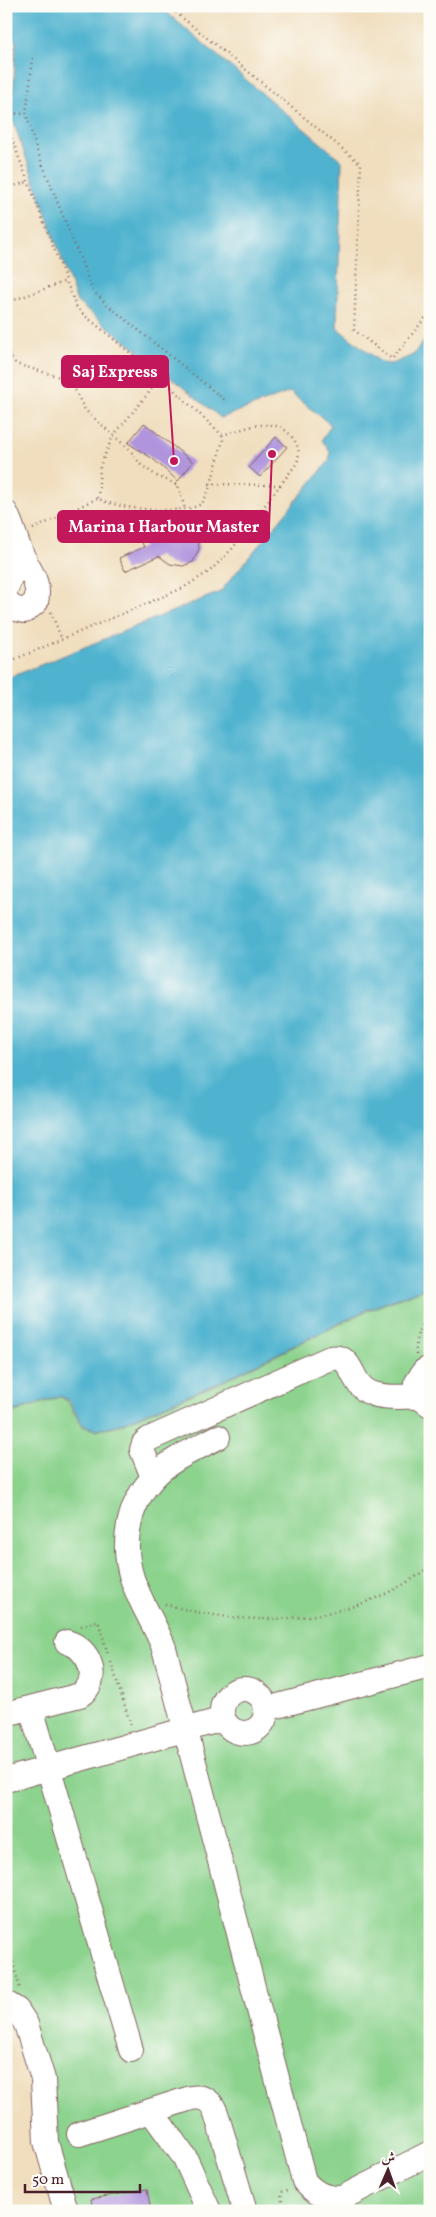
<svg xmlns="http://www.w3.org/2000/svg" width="436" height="2217" font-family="Vollkorn,Amiri,serif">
<rect width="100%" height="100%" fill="#fdfcf7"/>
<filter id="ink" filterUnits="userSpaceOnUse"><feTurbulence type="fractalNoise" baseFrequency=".02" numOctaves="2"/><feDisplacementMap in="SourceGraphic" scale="10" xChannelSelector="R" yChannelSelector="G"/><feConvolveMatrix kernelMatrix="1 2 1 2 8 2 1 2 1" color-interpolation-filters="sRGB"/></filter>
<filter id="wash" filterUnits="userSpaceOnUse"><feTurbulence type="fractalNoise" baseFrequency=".0096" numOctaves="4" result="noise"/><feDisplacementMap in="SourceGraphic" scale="20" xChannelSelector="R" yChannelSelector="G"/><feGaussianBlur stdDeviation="1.12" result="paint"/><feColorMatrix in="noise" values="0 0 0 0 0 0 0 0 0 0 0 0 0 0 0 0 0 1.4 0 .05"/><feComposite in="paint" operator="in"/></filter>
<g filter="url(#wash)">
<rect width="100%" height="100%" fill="#f0debe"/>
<path fill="#8cd38e" stroke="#6b795c" d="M430,1287V2211H72L6,1988V1415L60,1397L67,1401L82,1426L97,1431L119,1425L220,1383L366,1311Z"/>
<path fill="#50b3cf" stroke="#4d697d" d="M6,6H159L342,161L337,328L382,363L392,364L413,355L430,334V1286L366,1310L220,1382L119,1424L97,1430L83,1425L68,1400L60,1396L6,1414V679L220,592L329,461L330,452L322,440L331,425L290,392L221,418L77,302L12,118L16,41L6,33Z"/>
<g id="blocks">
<path fill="#b095dd" d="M144,423L193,462L178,481L153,459L128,443Z
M276,437L287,447L260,477L249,467Z
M142,525L149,527L156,536L173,526L186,527L198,536L199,549L193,562L183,566L170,564L159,556L125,571L119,558L144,547L137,533L138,528Z
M147,2189L151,2211H93L91,2199Z"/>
</g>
</g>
<g filter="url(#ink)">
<use href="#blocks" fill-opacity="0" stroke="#84625e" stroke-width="1"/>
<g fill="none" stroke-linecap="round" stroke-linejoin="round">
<g stroke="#84625e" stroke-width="26">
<path id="minor" d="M6,513C12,525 15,538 20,550C27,569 41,580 36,602L25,611L12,608L6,600
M6,589L20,552
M430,1368L424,1371L416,1384L419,1397L430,1405
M218,1437C196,1449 170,1459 153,1478C128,1504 121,1544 132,1578C140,1603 155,1624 164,1648L304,2181C315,2194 325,2198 342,2198L430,2153
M153,1477L142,1450L144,1443L149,1439L330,1358C355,1353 348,1384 371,1393C385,1399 404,1396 419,1397
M222 1711a22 22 0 1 1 44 0a22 22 0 1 1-44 0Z
M31,1708L131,2050
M266,1709L430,1666
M6,1714L80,1695C102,1681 90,1648 67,1642
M6,1780L223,1719
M6,2003L17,2010L26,2024L43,2079L46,2142L66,2211
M151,2111L185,2158L209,2211
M79,2134L191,2098C204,2096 211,2100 216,2113L245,2211"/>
</g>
<path stroke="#84625e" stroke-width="2.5" stroke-dasharray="1 4" stroke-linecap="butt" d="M168,6L361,164L354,330L392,359L430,312
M6,41L12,46V52L6,105
M33,58L26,114L36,148L93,291L105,303L226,401
M6,113L26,114
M6,119L8,129L77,309L161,378L222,435L223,441C217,457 212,490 202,503C189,516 112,509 98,498
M6,188L28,182
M6,303L66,281
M6,350L16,364L70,380L85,410L130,450L141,465L157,476L178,485L185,509
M209,484L280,485
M98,498L100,466L113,436L161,378
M33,529L98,498
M51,612L62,640
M6,663L183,588L210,571L232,549L297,463C300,453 299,446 292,437C275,414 246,429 222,435
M416,1355C415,1339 417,1328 430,1319
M165,1604C251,1630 357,1625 430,1566
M81,1626L98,1621L108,1654
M111,1662L131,1726
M6,1938L20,1989
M283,2211L281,2192L289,2190"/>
<use href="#minor" stroke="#fff" stroke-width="24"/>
</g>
</g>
<path fill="none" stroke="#c2185b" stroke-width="2" d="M174 461L168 372M272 454L269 527"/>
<g fill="#c2185b" stroke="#fdfcf7" stroke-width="2">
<circle cx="174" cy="461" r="5"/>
<circle cx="272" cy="454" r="5"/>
</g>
<g fill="#c2185b" stroke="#c2185b" stroke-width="2">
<rect x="62" y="356" width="106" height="31" rx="5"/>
<rect x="58" y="511" width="211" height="31" rx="5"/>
</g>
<g font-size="16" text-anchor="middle" font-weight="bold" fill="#fff">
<text x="115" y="377">Saj Express</text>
<text x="164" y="532">Marina 1 Harbour Master</text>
</g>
<rect width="436" height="2217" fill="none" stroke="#fdfcf7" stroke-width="25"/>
<g transform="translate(388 2170) rotate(2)" stroke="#fdfcf7" stroke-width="4" paint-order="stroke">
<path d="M0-4L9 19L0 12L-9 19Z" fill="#4a1f2b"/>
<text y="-8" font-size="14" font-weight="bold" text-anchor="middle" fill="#4a1f2b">ش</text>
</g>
<path d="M25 2184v8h115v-8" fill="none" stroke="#4a1f2b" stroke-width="2.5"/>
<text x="32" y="2184" font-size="15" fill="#4a1f2b" stroke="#fdfcf7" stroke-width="4" paint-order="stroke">50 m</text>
</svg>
